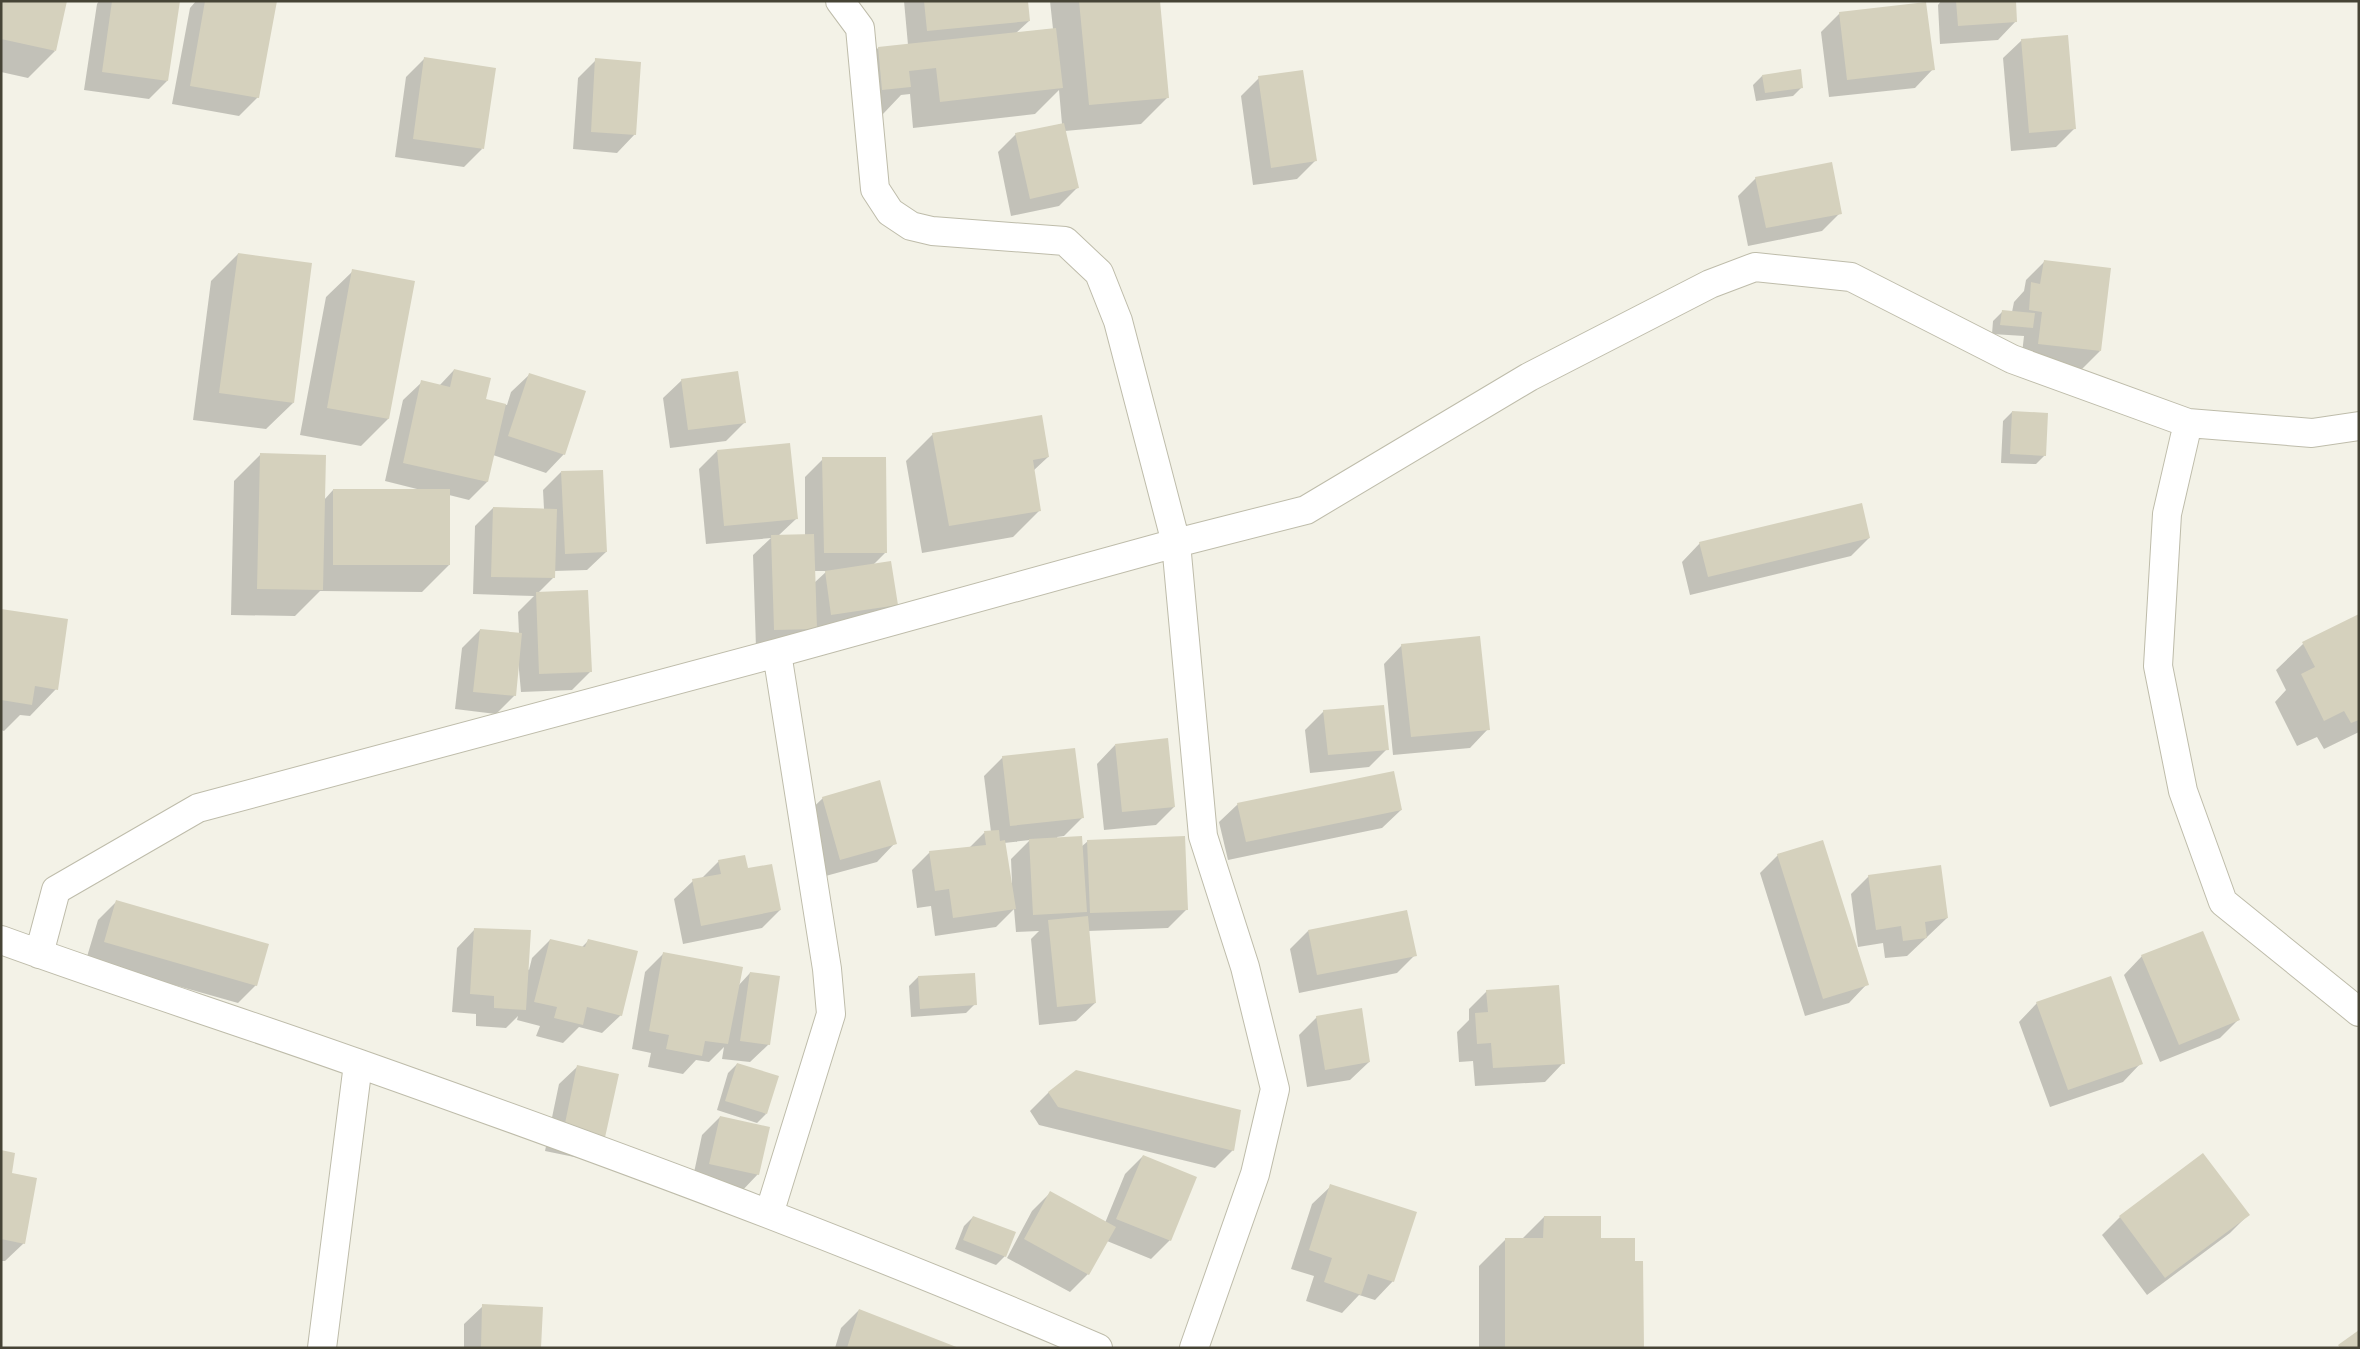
<svg xmlns="http://www.w3.org/2000/svg" width="2360" height="1349" font-family="'Sofia Sans Condensed',sans-serif">
<rect width="100%" height="100%" fill="#f3f2e7"/>
<path fill="#0003" fill-rule="evenodd" d="M1,1L55,51L28,78L1,72Z
M99,1H179L167,81L149,99L84,90L97,4Z
M196,1H272L258,97L239,116L172,104L190,8Z
M904,1H1027L1029,21L1016,33L1053,29L1050,1H1159L1168,97L1141,124L1065,131L1077,188L1059,206L1011,216L998,152L1016,134L1062,124L1059,90L1035,114L913,128L910,94L901,95L883,114L856,116L851,75L878,48L908,45Z
M1941,1H2014L2016,21L1998,40L1940,44L1938,5Z
M1840,13L1933,69L1915,88L1829,97L1821,32Z
M2022,40L2074,129L2056,147L2011,151L2003,58Z
M424,59L482,149L464,167L395,157L406,77Z
M596,60L635,134L617,153L573,149L578,78Z
M1762,76L1802,87L1793,96L1756,101L1753,85Z
M1259,78L1315,161L1297,179L1253,185L1241,96Z
M1756,178L1840,213L1822,231L1748,246L1738,196Z
M238,254L293,403L266,429L193,420L211,281Z
M2044,262L2100,351L2082,369L2021,362L2024,336L1992,334L1993,321L2002,312H2012L2014,302L2024,291L2026,280Z
M353,271L413,282L388,419L361,446L300,435L326,297Z
M454,370L484,400L507,405L511,392L530,374L564,454L546,473L493,455L487,482L469,500L449,495V565L422,592L320,591L295,616L231,615L234,481L261,454L324,500L333,490H421L385,481L403,400L422,382L439,386Z
M682,380L744,423L726,441L670,448L663,398Z
M2012,412L2045,455L2036,464L2001,463L2003,421Z
M933,434L1048,457L1033,471L1040,510L1013,537L922,553L906,461Z
M717,451L796,519L778,536H805V477L823,459L886,552L873,565L897,604L878,622L756,648L753,555L771,538L706,544L699,469ZM814,571H827L814,583Z
M561,472L606,552L587,570L554,571V577L538,593L590,672L572,690L521,692L518,659L515,695L496,714L455,709L462,648L480,630L519,634L518,612L534,596L473,594L475,526L493,508L544,509L543,490Z
M1869,538L1851,556L1690,595L1682,562L1700,543Z
M1,610L56,689L30,716L20,715L4,731L1,730Z
M2359,615V732L2324,749L2317,737L2297,746L2275,702L2286,690L2276,670L2303,644Z
M1402,645L1488,729L1470,748L1393,755L1384,664Z
M1324,711L1387,749L1369,767L1310,773L1305,730Z
M1115,745L1174,807L1156,825L1104,830L1097,764Z
M1003,757L1082,818L1064,836L1057,837L1058,839L1081,847L1088,841L1186,910L1168,928L1088,931L1095,1003L1076,1021L1039,1025L1031,939L1039,931L1016,932L1014,909L996,927L935,936L931,906L917,908L912,870L930,852L969,848L984,833L991,832L984,776ZM1030,840L1011,859L1012,883H1010L1004,843Z
M823,798L895,843L877,862L822,877L804,816Z
M1238,804L1401,810L1382,828L1228,860L1219,822Z
M1778,855L1867,984L1849,1003L1805,1016L1760,873Z
M719,861L747,870L780,910L762,928L683,944L674,899L693,881L701,879Z
M1869,876L1947,918L1907,956L1885,958L1883,943L1858,947L1851,894Z
M116,902L256,985L238,1003L86,960L98,920Z
M475,929L529,970L532,958L550,940L581,948L588,941L621,1015L602,1033L579,1027L563,1043L536,1036L540,1026L517,1020L518,1016L506,1028L476,1026V1014L452,1012L457,948Z
M1308,931L1415,955L1397,973L1299,993L1290,949Z
M664,953L738,986L750,973L769,1044L750,1062L722,1059L724,1047L709,1062L696,1060L683,1074L648,1067L651,1053L632,1049L645,972Z
M2142,956L2238,1020L2220,1038L2160,1062L2124,975Z
M918,977L975,1004L966,1013L911,1017L909,986Z
M1487,991L1563,1063L1545,1082L1475,1086L1473,1061L1459,1062L1457,1032L1469,1020V1009Z
M2037,1003L2141,1063L2123,1082L2050,1107L2019,1022Z
M1317,1017L1369,1062L1350,1080L1307,1087L1299,1035Z
M737,1064L766,1114L757,1123L717,1110L728,1073Z
M578,1066L584,1159L545,1151L559,1084Z
M1049,1092L1233,1150L1215,1168L1039,1125L1030,1111Z
M720,1117L758,1174L740,1193L692,1182L702,1135Z
M1,1151L10,1174L24,1243L5,1261H1Z
M2203,1155L2248,1215L2230,1233L2147,1295L2102,1235L2120,1217Z
M1143,1156L1170,1240L1151,1259L1107,1241L1088,1274L1070,1292L1007,1258L1032,1211L1050,1193L1105,1223L1125,1174Z
M1331,1186L1393,1281L1375,1300L1359,1295L1342,1313L1306,1301L1314,1276L1291,1269L1312,1204Z
M973,1217L1005,1256L996,1265L955,1249L964,1226Z
M1544,1217L1600,1239L1634,1262L1642,1348H1479V1266L1506,1239H1522Z
M483,1306L540,1348H464V1324Z
M859,1310L956,1348H835L841,1328Z"/>
<path fill="#d5d1bd" d="M1,1H67L56,51L1,39Z
M112,1H180L168,81L102,72Z
M205,1H277L259,98L190,86Z
M924,1H1028L1030,21L927,31Z
M1079,1H1160L1169,98L1089,105Z
M1956,1H2016L2017,22L1958,26Z
M1926,2L1935,70L1847,80L1839,12Z
M1056,28L1063,88L940,102L936,68L909,71L911,87L882,90L878,47Z
M2068,35L2076,129L2029,133L2021,39Z
M424,57L496,68L484,149L413,139Z
M595,58L641,62L636,135L591,132Z
M1801,69L1803,88L1765,93L1762,75Z
M1303,70L1317,161L1271,168L1258,76Z
M1064,123L1079,188L1030,199L1015,133Z
M1832,162L1842,214L1766,228L1755,177Z
M238,253L312,263L294,403L219,393Z
M2044,260L2111,268L2101,351L2038,344L2042,312L2029,310L2031,282L2040,284Z
M352,269L415,281L389,419L327,408Z
M2002,310L2035,313L2033,328L2000,325Z
M454,369L491,378L486,399L506,404L488,482L403,463L421,380L450,387Z
M738,371L746,423L688,430L681,379Z
M529,373L586,391L565,455L508,436Z
M2012,411L2048,413L2046,456L2010,454Z
M1042,415L1049,457L1033,460L1041,511L949,526L932,433Z
M790,443L798,519L724,526L717,450Z
M260,453L326,455L323,590L257,589Z
M822,457H886L887,553H824Z
M603,470L607,552L565,554L561,471Z
M333,489H450V565H333Z
M1862,503L1870,538L1708,577L1699,542Z
M493,507L557,509L555,578L491,577Z
M814,534L817,629L774,630L771,535Z
M891,561L898,605L831,615L825,571Z
M588,590L592,672L539,674L536,592Z
M1,609L68,619L58,690L35,686L32,705L1,700Z
M2359,614V720L2351,723L2344,711L2324,721L2301,674L2315,667L2302,642Z
M480,629L522,633L516,696L473,692Z
M1480,636L1490,730L1411,737L1401,644Z
M1384,705L1389,750L1328,755L1323,710Z
M1168,738L1175,807L1122,812L1115,744Z
M1075,748L1084,818L1010,826L1002,756Z
M1394,771L1402,810L1246,842L1237,803Z
M880,780L897,844L840,860L822,797Z
M999,830L1000,841L1005,840L1016,909L953,918L949,889L935,891L929,851L986,845L984,831Z
M1082,836L1087,912L1033,915L1029,839Z
M1185,836L1188,910L1090,913L1087,840Z
M1823,840L1869,985L1823,999L1777,854Z
M745,855L748,868L772,864L781,910L701,926L692,879L721,874L718,860Z
M1941,865L1948,918L1925,922L1927,938L1903,941L1901,926L1876,930L1868,875Z
M116,900L269,944L257,986L104,942Z
M1407,910L1417,956L1317,975L1308,930Z
M1088,916L1096,1003L1057,1007L1048,920Z
M474,928L531,930L526,1010L494,1008V996L470,994Z
M2203,931L2240,1020L2179,1045L2141,955Z
M550,939L585,947L588,939L638,951L622,1016L587,1007L583,1025L554,1018L557,1007L534,1002Z
M663,952L743,967L728,1044L705,1041L702,1056L666,1049L669,1035L649,1031Z
M750,972L780,976L770,1045L740,1041Z
M975,973L977,1005L920,1009L918,976Z
M2111,976L2143,1064L2068,1090L2036,1002Z
M1559,985L1565,1064L1493,1068L1491,1043L1477,1044L1475,1013L1488,1012L1486,990Z
M1362,1008L1370,1062L1325,1070L1316,1016Z
M737,1063L779,1076L767,1114L725,1101Z
M577,1065L619,1074L604,1142L563,1133Z
M1076,1070L1241,1110L1234,1151L1058,1107L1048,1092Z
M720,1116L770,1127L759,1175L709,1164Z
M1,1150L15,1153L12,1173L37,1178L25,1244L1,1239Z
M2203,1153L2250,1215L2165,1278L2119,1216Z
M1143,1155L1197,1177L1171,1241L1116,1219Z
M1330,1184L1417,1212L1394,1282L1368,1274L1361,1295L1324,1282L1332,1258L1309,1250Z
M1050,1191L1116,1227L1089,1275L1024,1239Z
M973,1216L1016,1232L1006,1257L963,1240Z
M1544,1216H1601V1238H1635V1261H1643L1644,1348H1505V1238H1543Z
M482,1304L543,1307L541,1348H481Z
M859,1309L959,1348H847Z
M2359,1330V1348H2340L2338,1345Z"/>
<g fill="none" stroke-linecap="round" stroke-linejoin="round">
<g stroke="#bebcaa" stroke-width="30">
<path id="minor" d="M840,1L860,28L875,189L890,212L911,226L932,231L1065,241L1099,273L1118,321L1176,543L1203,836L1245,967L1275,1089L1255,1174L1194,1348
M2188,423L2167,514L2158,666L2183,791L2223,902L2359,1012
M1,940C119,983 239,1021 357,1063C606,1151 855,1243 1098,1348
M39,954L56,890L198,808L777,653L1176,543L1306,510L1529,377L1710,284L1755,267L1851,277L2012,359L2188,423L2312,433L2359,426
M769,1214L831,1014L827,969L777,653
M322,1348L358,1064"/>
</g>
<use href="#minor" stroke="#fff" stroke-width="28"/>
</g>
<rect width="2360" height="1349" fill="none" stroke="#464436" stroke-width="5"/>
</svg>
